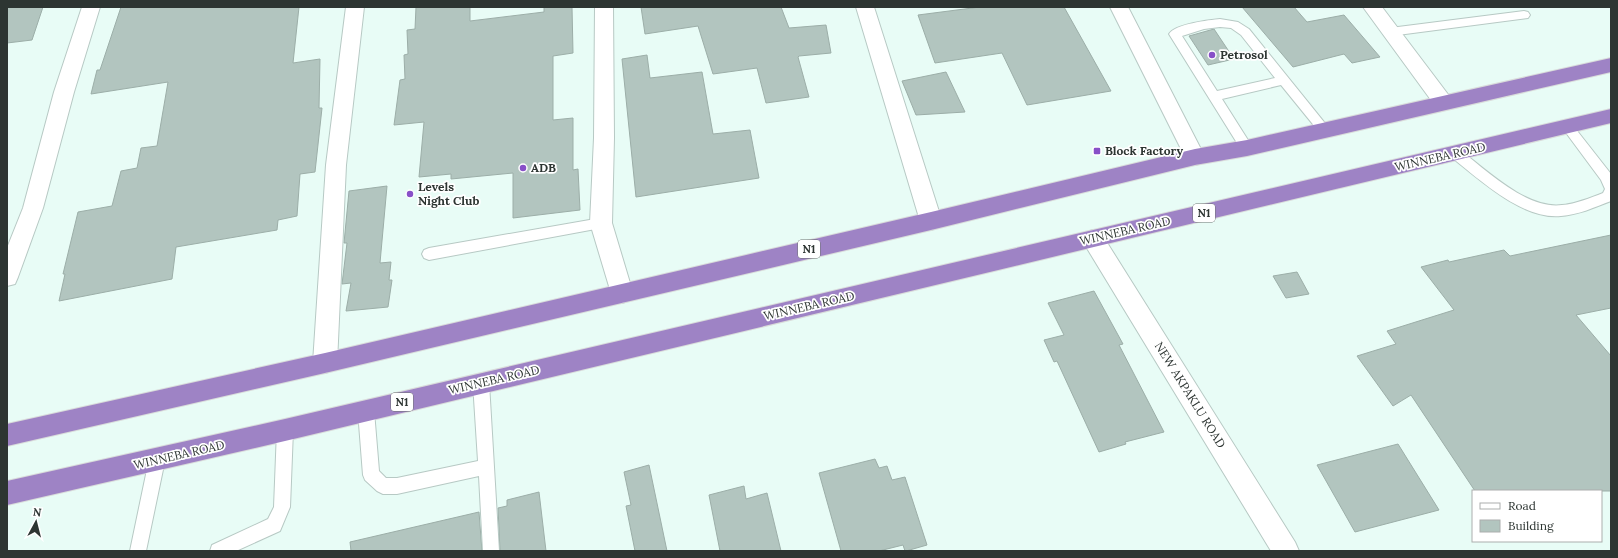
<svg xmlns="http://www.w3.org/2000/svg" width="1618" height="558" font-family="Lora,serif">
<rect width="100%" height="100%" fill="#e8fcf6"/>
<path fill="#b2c5bf" stroke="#9caea8" d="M7,7H43L32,40L7,43Z
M121,7H299L293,63L320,59L319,108H322L315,172L300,174L297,216L278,220L277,230L176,247L172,279L59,301L65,274H63L78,212L112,206L121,171L137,168L141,148L157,146L168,82L91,94L97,70H100Z
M416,7H470V21L544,12V7H572L573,53L553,56V120L573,118V170L578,169L580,210L513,218V173L451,179V174L419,177L424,122L394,125L400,80L405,79L404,55L408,54L407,30L415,29Z
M641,7H781L789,28L826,25L831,53L799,56L798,57L809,97L766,103L757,68L713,74L698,26L645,34Z
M980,7H1064L1111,91L1027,105L1002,53L935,63L918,15Z
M1242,7H1294L1307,22L1344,15L1380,57L1352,63L1344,54L1293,67Z
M1214,29L1234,59L1208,65L1189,36Z
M647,55L650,78L702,72L713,134L750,130L759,178L636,197L622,59Z
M946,72L965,112L916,115L902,81Z
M387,186L380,263L391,262L389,280H392L388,307L346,311L351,283L342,284L347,243H344L349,191Z
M1611,235V308L1576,315L1611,356V491H1475L1411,395L1393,406L1357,356L1396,344L1387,331L1454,310L1421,267L1448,260L1449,262L1504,250L1510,256Z
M1297,272L1309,294L1286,298L1273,276Z
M1094,291L1123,344L1119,345L1164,432L1125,442L1126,444L1099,452L1057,361L1054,362L1044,340L1064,335L1048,303Z
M1398,444L1439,510L1355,532L1317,465Z
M875,459L879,468L887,466L892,480L905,477L927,545L906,551H905L903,545L879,551H841L819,473Z
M649,465L667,551H635L626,506L631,505L624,472Z
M744,486L746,499L767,493L781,551H720L709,495Z
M539,492L546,551H500L498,508L507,506V500Z
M479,512L482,551H351L350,542Z"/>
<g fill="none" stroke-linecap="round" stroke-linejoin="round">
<g stroke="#b7c9c4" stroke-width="2">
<path id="lane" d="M1524,11L1528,12L1530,15L1528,18L1390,36L1386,35L1384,32L1386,29L1390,28Z
M1220,19L1238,22L1249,29L1328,127L1330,130L1328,133L1324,135L1320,133L1281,85L1222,99L1253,148L1252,151L1247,153L1242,151L1169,34C1175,24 1209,20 1220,19ZM1220,27L1231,28L1241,35L1275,78L1217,91L1182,36L1204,29Z
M1567,121L1571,123L1611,174V201C1595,207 1578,215 1561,216C1522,220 1479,179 1450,156L1449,153L1450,150L1455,148L1460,150C1485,169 1527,210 1562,205C1576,204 1590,198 1603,193L1605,189L1601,180L1561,126L1563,123Z
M601,218L606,219L608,223L606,227L601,228L429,260L424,258L422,254L424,250L429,248Z
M481,376L486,378L489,383L499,551H483L479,476L397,494H383L377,491L365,480L363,475L358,411L361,406L366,404L371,406L374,411L379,471L386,478H397L478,461L473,383L476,378Z
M285,423L290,425L293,430L290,507L280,531L236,551H210L212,545L268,519L274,507L277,430L280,425Z
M157,452L163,455L165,460L146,551H130L149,460L151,455Z"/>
</g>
<g stroke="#b7c9c4" stroke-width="2">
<path id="street" d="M82,7H100L74,92L43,208L18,277L15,284L7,286V248L23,208L54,92Z
M346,7H364L346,165L337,363L333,370L325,373L317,370L313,363L326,165Z
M595,7H613L614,138L612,223L633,293L630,300L622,303L614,300L611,293L590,223L594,138Z
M856,7H874L942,221L938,227L931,230L924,227L920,221Z
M1110,7H1128L1205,157L1202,163L1195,165L1188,163Z
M1363,7H1382L1450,97L1453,102L1450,107L1443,109L1436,107Z
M1093,230L1101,233L1295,542L1299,551H1271L1085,245L1082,239L1085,233Z"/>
</g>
<g stroke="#d9dbda" stroke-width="2">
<path id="highway" d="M1611,58V72L1247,156L1195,165L931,230L325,373L7,446V424L325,353L931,212L1195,149L1247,140Z
M1611,109V123L285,441L7,505V481L285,419Z"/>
</g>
<use href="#lane" fill="#fff" fill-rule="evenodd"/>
<use href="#street" fill="#fff" fill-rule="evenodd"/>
<use href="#highway" fill="#9e83c5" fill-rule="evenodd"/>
</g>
<g fill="#8850c8" stroke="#fff" stroke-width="1.5">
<circle cx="1212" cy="55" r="4"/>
<rect x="1093" y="147" width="8" height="8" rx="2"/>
<circle cx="523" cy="168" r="4"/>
<circle cx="410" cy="194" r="4"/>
</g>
<g text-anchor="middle" stroke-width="3.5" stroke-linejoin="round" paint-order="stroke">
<g fill="#fff" stroke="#6c7270" stroke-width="1">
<rect x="1193" y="204" width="22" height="18" rx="3"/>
<rect x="798" y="240" width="22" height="18" rx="3"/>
<rect x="391" y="393" width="22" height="18" rx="3"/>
</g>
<g font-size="11" font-weight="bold" fill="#2d3532">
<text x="1204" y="217">N1</text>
<text x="809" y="253">N1</text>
<text x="402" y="406">N1</text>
</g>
<g font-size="12" font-weight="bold" fill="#2d3532" stroke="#fff" text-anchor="start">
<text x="1220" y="59">Petrosol</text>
<text x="1105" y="155">Block Factory</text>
<text x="531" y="172">ADB</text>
<text x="418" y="191">Levels<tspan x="418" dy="14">Night Club</tspan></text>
</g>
<g font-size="12" fill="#2d3532" stroke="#fff">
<text transform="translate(1440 157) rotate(-13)" y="4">WINNEBA ROAD</text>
<text transform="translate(1125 231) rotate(-13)" y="4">WINNEBA ROAD</text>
<text transform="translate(809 306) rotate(-13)" y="4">WINNEBA ROAD</text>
<text transform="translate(494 380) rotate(-13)" y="4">WINNEBA ROAD</text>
<text transform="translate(1190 395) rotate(58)" y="4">NEW AKPAKLU ROAD</text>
<text transform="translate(179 455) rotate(-13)" y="4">WINNEBA ROAD</text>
</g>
</g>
<rect width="1618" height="558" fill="none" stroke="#2d3532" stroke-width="16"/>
<rect x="1472" y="490" width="130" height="52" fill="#ffffff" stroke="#abaead"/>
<rect x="1480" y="503" width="20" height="6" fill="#ffffff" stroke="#abaead"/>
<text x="1508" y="510" font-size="12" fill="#2d3532">Road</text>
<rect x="1480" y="520" width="20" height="12" fill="#b2c5bf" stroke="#abaead"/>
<text x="1508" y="530" font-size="12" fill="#2d3532">Building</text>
<g transform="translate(36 522) rotate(7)" stroke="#ffffff" stroke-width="3" paint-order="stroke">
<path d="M0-3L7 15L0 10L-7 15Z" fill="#2d3532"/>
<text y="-6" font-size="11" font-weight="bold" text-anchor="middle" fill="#2d3532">N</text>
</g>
</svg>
